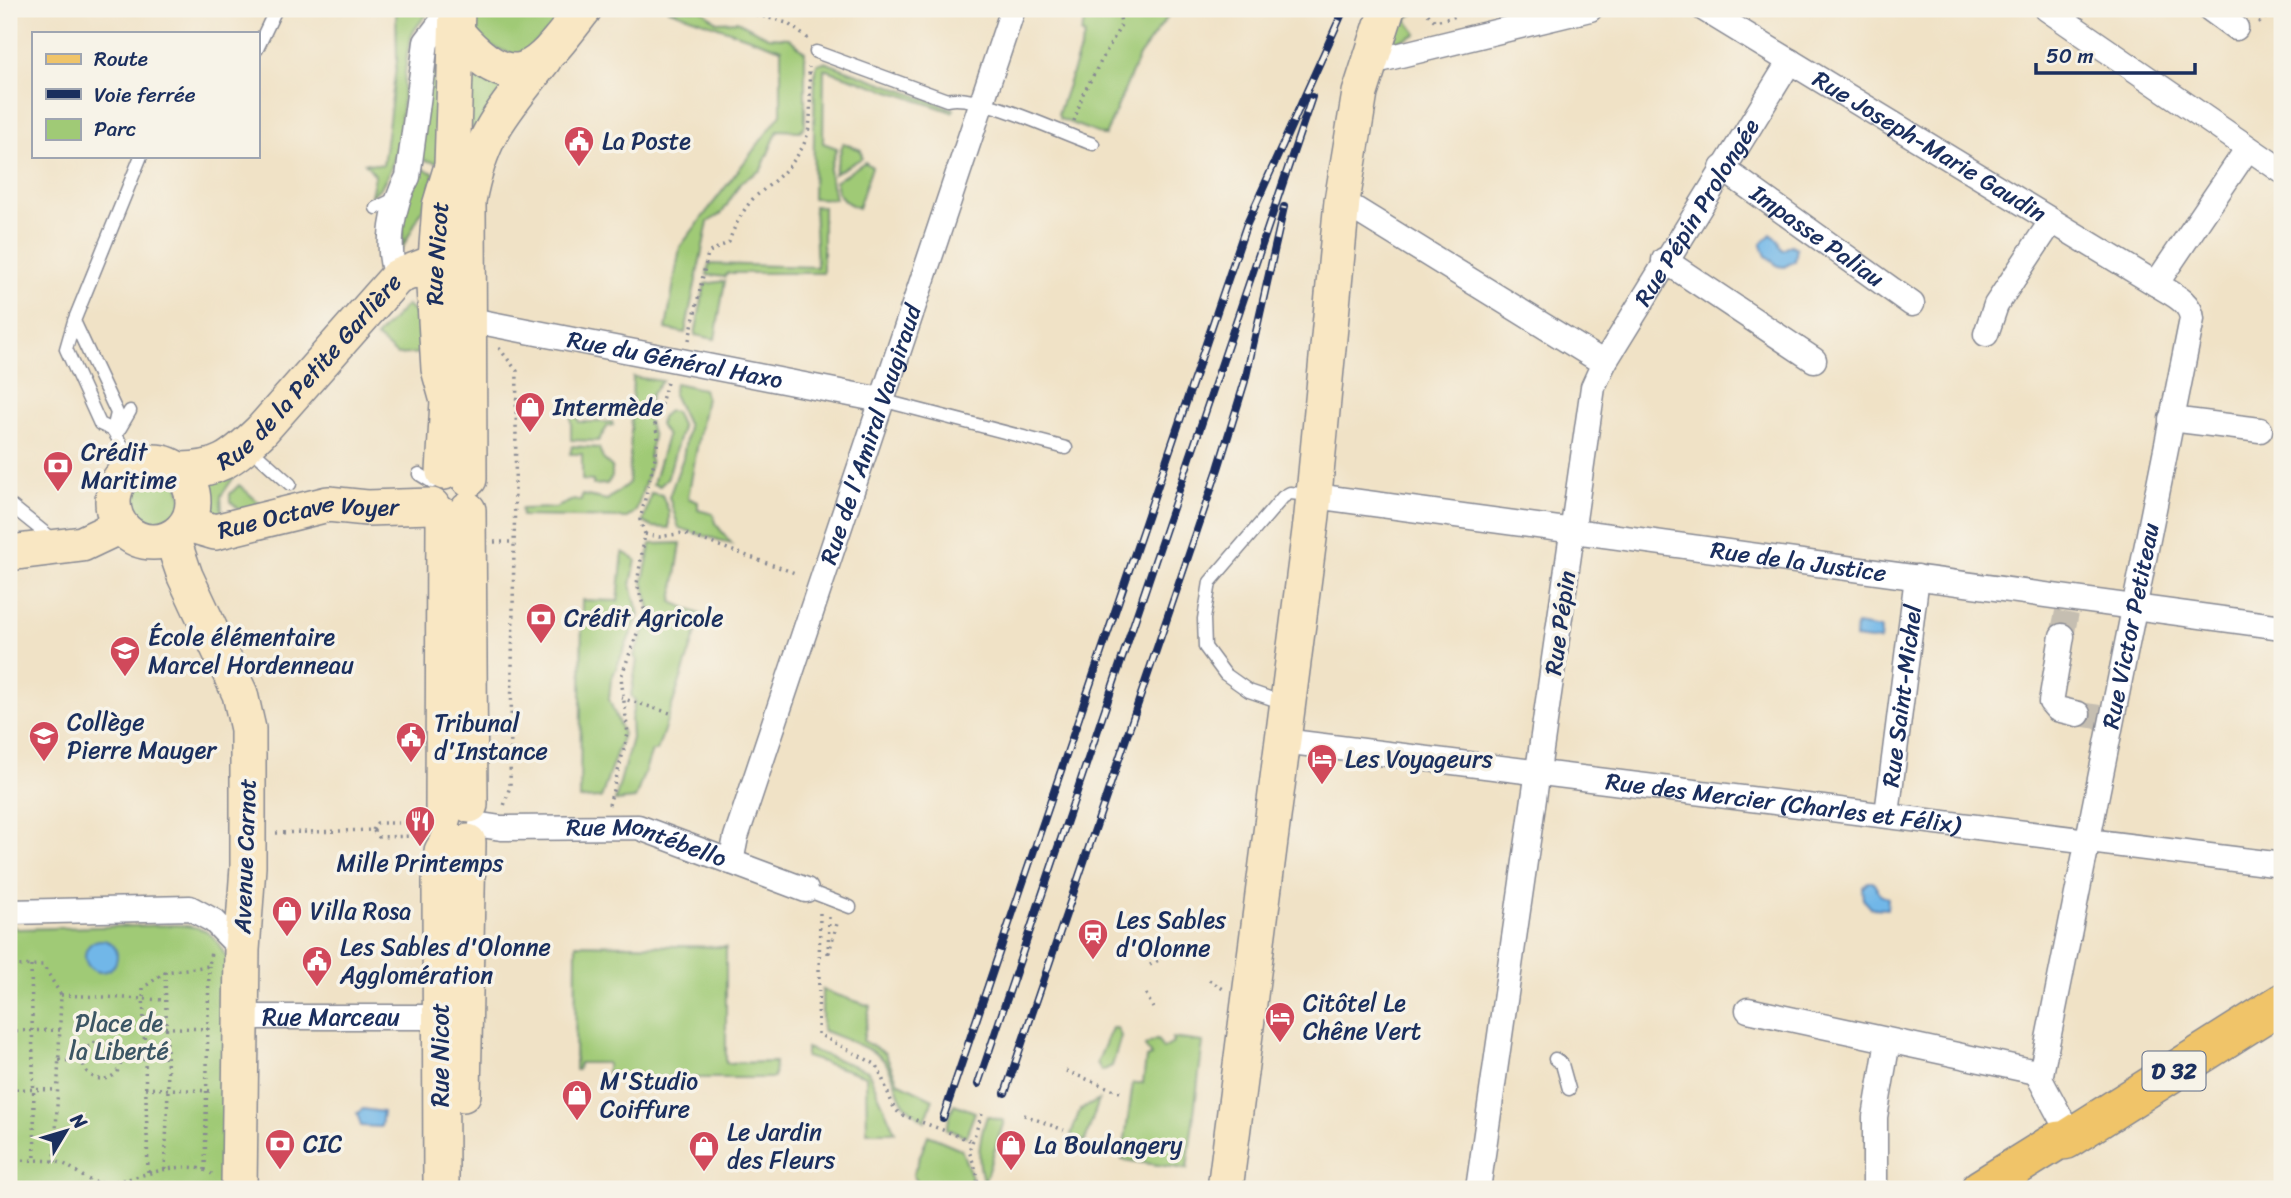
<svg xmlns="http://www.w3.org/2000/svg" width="2291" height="1198" font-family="Sriracha,sans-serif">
<rect width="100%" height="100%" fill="#f7f3e8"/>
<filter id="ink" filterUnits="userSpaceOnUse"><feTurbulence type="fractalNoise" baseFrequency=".0143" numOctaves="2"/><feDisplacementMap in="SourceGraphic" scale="14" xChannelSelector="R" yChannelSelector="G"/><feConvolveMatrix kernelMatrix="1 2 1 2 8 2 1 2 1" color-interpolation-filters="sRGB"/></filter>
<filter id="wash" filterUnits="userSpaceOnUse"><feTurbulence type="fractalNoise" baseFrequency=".00686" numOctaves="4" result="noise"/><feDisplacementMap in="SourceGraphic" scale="28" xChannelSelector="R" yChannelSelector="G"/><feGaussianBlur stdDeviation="1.57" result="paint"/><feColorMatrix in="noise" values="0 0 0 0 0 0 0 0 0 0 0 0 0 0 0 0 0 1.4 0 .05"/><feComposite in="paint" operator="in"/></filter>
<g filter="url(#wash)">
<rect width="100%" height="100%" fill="#f0e2c6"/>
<path fill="#a0ca76" stroke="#5e7c6a" stroke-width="2" d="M396,9H431C426,17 415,26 412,35C397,78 411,167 371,196L375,175L365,163L383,165L397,60Z
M466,9H573L519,57L478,41Z
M667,9H701L717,22L737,21L768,37L789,38L805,52V126L800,131L778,130L761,170L741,182L722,213L708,222L685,333L666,329L680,247L781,114V49Z
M1089,9H1173L1139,56L1105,136L1060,119L1058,114L1085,35L1081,33Z
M1405,9H1418L1406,19L1417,34L1395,42L1392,37Z
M439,45L438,163L419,159L433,48Z
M465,62L518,79L462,150Z
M824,62L954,109L952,112L824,69L823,143L837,148L829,170L835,199L813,198L815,69L817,64Z
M843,143L861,150L862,158L834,174Z
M865,162L872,167L858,208C844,202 836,197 836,181Z
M419,168L434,173L429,196L402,249L405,194Z
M814,206L823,207V273H727L725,277L707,275L709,264L817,267Z
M725,281L715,339L695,335L705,284Z
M407,305L418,316L421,353L397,355L376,337Z
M633,377L662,381L651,395L647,415L653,437L649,457L651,464L636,511L627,518L522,516L521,509L555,508L573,500L581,501L582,495L607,500L629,483Z
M675,383L703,389L706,397L688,498L698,502V510L713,514L715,523L732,544L679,528L669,497L683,458L688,426L673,394Z
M668,411L675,412L682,427L668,477L660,486L653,484L667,436L660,425L661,417Z
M571,416L577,417L579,422H612L613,425L608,426L598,441L571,440Z
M572,446L599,448L603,459L612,467V477L607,484L593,485V481L582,480V454H570Z
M238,471L221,496L222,515L218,519L209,513L206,482Z
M124 501a29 29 0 1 1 58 0a29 29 0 1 1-58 0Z
M239,485L261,504L240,510L230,501V494Z
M651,493L662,495L669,512V528L652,527L643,522Z
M681,543L672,602L702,615L657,751H652L635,799L615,801L632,738L631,720L635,701L631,695L637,660L634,656L651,613L643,581L651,544Z
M623,552L636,560L631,585L639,615L611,680L609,699L623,734L601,798L580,799L582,600L618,601Z
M9,923L17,929L177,925C209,927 212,932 228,960L230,1189H9Z
M576,944L726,947V1063L775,1062L774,1078H607V1063H579L578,1070H575Z
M822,990L870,1006L863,1041L885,1053L898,1082L933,1099L925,1121C890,1098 904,1093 886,1063C877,1049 838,1037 822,1030Z
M1112,1028H1117L1121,1036L1112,1066L1102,1071L1097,1063Z
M1172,1038L1203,1042L1187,1169L1122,1160L1133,1083H1143L1146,1058L1151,1056L1145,1046L1157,1039L1163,1049L1173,1043Z
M806,1048L868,1071L895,1132H867L866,1076L806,1057Z
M1099,1100L1085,1141H1077L1071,1134L1080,1110Z
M954,1104L975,1112L966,1136L946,1129Z
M987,1116L1004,1121L984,1183C976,1160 979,1139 987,1116Z
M928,1135L961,1149L972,1177L970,1183H918L913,1175Z"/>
<path fill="#71b7e8" stroke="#4673a3" stroke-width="2" d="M1771,234L1778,240L1780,248L1783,250L1791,245L1797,248L1795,261L1784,267L1778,266L1766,256L1761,244Z
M1856,625L1881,629L1880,641L1855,638Z
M1873,882L1880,894L1888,898L1887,909L1871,908L1863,899L1862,888L1868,882Z
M85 956a16 16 0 1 1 32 0a16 16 0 1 1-32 0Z
M363,1109L383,1112L381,1127L361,1126L357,1113Z"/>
</g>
<g filter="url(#ink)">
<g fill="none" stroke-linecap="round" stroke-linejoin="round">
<path stroke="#c5beb1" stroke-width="24" stroke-dasharray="24 12" stroke-linecap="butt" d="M2062,636L2067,612
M2078,714L2099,717"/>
<g stroke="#868892" stroke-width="15">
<path id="lane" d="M257,49L276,9
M816,52L947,100C977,92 1060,133 1093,144
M376,208L399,197
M74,321L117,413L113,430
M881,400L1066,448
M116,435L130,411
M249,447L290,484
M134,467L113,430L100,424L66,349L74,321L141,156
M419,474L432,482
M9,504L55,541
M1284,703L1249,691L1225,674L1205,647L1204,619L1210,582L1283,497L1290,493L1310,495
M806,890L850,907
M1555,1059L1562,1064L1569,1089"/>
</g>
<g stroke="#868892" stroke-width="27">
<g id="street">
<path id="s1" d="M1704,9L2156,284"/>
<path d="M2047,9L2282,171"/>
<path d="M2210,9L2236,28"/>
<path d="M1369,58L1380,60L1590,9"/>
<path id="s2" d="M1722,168L1912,304"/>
<path d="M1342,201L1604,363L1593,387L1478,1189"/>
<path d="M1664,260L1814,360"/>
<path d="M397,277C384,250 393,203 408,177L426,42L451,9"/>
<path id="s3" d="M471,320L881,400"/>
<path d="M1986,334L1996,305L2051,222"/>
<path id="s4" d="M1604,363L1790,61"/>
<path d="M2171,419L2260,430"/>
<path id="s5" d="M1315,496L2282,627"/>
<path d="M2062,636L2051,702L2057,709L2078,714"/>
<path id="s6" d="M1283,741L2282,865"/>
<path id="s7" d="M1887,814L1917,577"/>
<path id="s8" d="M481,825L501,828L638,827L806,890"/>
<path id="s9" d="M731,862L736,837L1013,9"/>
<path d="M9,912L190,908L214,921L242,950"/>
<path d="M1748,1010L2041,1073"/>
<path id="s10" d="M242,1017H454"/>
<path id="s11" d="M2071,1137L2040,1079L2192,319C2191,301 2170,293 2156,284L2248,148"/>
<path d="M1875,1189V1117L1888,1041"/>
</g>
</g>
<g stroke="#868892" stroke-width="38">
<g id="secondary">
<path d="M457,33C518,104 541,64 584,9"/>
<circle cx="153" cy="502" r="40"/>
<path id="s12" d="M177,470C218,471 232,459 261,431L397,277L436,262"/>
<path id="s13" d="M444,472L448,401L439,369L434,286L440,206L452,166L457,9"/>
<path d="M469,479L468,201C481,132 503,112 544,59"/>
<path d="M468,510L470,805"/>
<path id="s14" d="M189,521L198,527L215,532L328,504L367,508L432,506"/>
<path d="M172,538L185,576L240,694L248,729V867L242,950L239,1189"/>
<path d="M9,553L82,544L120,526"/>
<path d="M443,817L444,516"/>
<path d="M463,1094L468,842"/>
<path d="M441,1189L440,882L442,851L449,839"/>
<path d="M1225,1189L1312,515L1342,201L1360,93L1387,9"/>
</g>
</g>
<g stroke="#868892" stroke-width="41">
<path id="primary" d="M1980,1189L2057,1141L2066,1140L2282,1003"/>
</g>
<path stroke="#868892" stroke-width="3.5" stroke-dasharray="2 5" stroke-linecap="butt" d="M736,9L787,23L810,40
M1423,9L1435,21L1457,16
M1465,14L1477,9
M2259,23L2275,9
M1074,121L1083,94L1121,25L1119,9
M689,340L708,253L729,242C732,230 746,204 756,196C778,178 804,158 809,127C812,108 809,86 809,67
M499,348L517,371L510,786L504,806
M645,534L659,537L683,533L795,573
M494,542H513
M621,698L670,713
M609,805L628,734L621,677L645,612L637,584L645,534L640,520L656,453L658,437L655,425L668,379
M373,830L377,823H416
M276,833L373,830L379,837L418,836
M820,913L818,1034L877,1065L894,1108L900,1114L972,1141
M829,917L828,956L838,920
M9,959L14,966L43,965L61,995L55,1162
M1150,965L1162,958
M31,966L35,1161
M165,972L168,1090L165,1169
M1209,980L1225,990
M1146,994L1153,1008
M61,995L166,1000
M144,1027L208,1029
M9,1031L60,1030
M83 1060a19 19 0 1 1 38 0a19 19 0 1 1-38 0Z
M59,1060L83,1062
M121,1060L167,1057
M1066,1071L1122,1093
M145,1088L211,1091
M9,1089L58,1090
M1024,1115L1064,1130
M9,1160C24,1161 42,1159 58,1162C73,1165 83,1182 101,1183C130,1184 183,1154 212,1174
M205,1170L209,966
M148,1172L143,988L165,972L209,966L211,951
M978,1189L977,1173L969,1151L982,1114"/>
<use href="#lane" stroke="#fff" stroke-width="12"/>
<use href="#street" stroke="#fff" stroke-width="24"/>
<use href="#secondary" stroke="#f9e7c3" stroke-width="35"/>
<use href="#primary" stroke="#f0c469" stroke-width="38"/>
<g stroke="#1b2f5e" stroke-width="8">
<path id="rail" d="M978,1084L1312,97
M1005,1093L1218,469L1245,381L1284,207
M943,1118L1246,226L1344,9"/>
</g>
<use href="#rail" stroke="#f7f3e8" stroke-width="5" stroke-dasharray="16" stroke-linecap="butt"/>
</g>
</g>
<defs>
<g id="civic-pin" transform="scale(1.575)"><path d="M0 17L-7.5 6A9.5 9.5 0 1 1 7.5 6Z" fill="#d1495b" stroke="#f7f3e8"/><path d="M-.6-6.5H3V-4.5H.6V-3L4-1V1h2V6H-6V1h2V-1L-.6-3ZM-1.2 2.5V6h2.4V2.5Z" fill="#fff"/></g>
<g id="shop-pin" transform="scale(1.575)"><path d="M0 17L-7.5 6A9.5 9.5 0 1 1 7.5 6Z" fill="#d1495b" stroke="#f7f3e8"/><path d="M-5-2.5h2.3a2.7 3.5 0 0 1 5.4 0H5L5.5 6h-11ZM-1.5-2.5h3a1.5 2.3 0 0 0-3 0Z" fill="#fff"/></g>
<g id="bank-pin" transform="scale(1.575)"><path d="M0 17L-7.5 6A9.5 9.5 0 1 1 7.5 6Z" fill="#d1495b" stroke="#f7f3e8"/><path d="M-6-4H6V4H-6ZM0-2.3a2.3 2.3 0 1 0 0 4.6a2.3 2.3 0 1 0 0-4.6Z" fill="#fff"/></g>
<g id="school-pin" transform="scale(1.575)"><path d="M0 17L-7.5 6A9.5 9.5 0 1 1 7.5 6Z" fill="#d1495b" stroke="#f7f3e8"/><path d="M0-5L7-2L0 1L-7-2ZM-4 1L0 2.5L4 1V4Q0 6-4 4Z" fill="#fff"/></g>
<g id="hotel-pin" transform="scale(1.575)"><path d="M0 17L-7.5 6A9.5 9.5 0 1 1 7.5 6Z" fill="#d1495b" stroke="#f7f3e8"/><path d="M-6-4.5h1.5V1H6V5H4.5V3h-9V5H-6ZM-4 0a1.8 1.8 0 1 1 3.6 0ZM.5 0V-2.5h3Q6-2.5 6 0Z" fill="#fff"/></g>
<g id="restaurant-pin" transform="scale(1.575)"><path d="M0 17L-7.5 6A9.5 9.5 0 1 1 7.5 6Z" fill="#d1495b" stroke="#f7f3e8"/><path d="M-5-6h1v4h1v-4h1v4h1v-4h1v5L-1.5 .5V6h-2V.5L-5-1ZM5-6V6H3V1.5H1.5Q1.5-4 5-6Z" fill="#fff"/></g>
<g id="station-pin" transform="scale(1.575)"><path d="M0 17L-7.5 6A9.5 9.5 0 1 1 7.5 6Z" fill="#d1495b" stroke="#f7f3e8"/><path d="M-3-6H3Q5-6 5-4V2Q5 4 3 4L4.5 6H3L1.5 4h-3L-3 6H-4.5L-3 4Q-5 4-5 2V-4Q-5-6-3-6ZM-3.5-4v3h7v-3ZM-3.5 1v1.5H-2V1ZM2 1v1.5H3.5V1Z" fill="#fff"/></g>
</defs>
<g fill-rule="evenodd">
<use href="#civic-pin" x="579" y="141"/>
<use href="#shop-pin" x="530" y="407"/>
<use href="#bank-pin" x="58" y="466"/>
<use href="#bank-pin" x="541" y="618"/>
<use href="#school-pin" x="125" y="651"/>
<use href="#school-pin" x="44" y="736"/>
<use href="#civic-pin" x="411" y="737"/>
<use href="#hotel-pin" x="1322" y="759"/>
<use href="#restaurant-pin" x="420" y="821"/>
<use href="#shop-pin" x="287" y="911"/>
<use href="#station-pin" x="1093" y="934"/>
<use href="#civic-pin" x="317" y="961"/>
<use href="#hotel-pin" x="1280" y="1017"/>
<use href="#shop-pin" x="577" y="1095"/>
<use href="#bank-pin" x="280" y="1144"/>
<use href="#shop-pin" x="1011" y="1145"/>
<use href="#shop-pin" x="704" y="1146"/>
</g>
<g text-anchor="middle" stroke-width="7" stroke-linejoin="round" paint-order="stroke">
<rect fill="#f7f3e8" stroke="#5d6a87" stroke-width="2" x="2142.5" y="1051.5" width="63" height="39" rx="5"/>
<g font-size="23" font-weight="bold" fill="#1b2f5e">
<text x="2174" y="1079">D 32</text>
</g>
<g font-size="24" fill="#1b2f5e" stroke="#f7f3e8" text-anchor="start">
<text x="602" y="149">La Poste</text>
<text x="553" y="415">Intermède</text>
<text x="81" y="460">Crédit<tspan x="81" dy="28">Maritime</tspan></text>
<text x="564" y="626">Crédit Agricole</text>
<text x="148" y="645">École élémentaire<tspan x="148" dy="28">Marcel Hordenneau</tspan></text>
<text x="67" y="730">Collège<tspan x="67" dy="28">Pierre Mauger</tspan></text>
<text x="434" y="731">Tribunal<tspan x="434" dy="28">d'Instance</tspan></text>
<text x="1345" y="767">Les Voyageurs</text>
<text x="420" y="871" text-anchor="middle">Mille Printemps</text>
<text x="310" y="919">Villa Rosa</text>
<text x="1116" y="928">Les Sables<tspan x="1116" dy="28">d'Olonne</tspan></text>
<text x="340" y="955">Les Sables d'Olonne<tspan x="340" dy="28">Agglomération</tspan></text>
<text x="1303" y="1011">Citôtel Le<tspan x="1303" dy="28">Chêne Vert</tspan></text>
<text x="600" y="1089">M'Studio<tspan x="600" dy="28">Coiffure</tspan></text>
<text x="727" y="1140">Le Jardin<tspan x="727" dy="28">des Fleurs</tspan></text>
<text x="303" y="1152">CIC</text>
<text x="1034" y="1153">La Boulangery</text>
</g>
<g font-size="24" fill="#1b2f5e" stroke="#f7f3e8">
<text dy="8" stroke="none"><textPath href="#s1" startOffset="264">Rue Joseph-Marie Gaudin</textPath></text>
<text dy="8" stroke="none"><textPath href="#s4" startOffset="177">Rue Pépin Prolongée</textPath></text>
<text dy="8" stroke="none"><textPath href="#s2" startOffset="117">Impasse Paliau</textPath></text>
<text dy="8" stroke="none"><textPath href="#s13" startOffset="220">Rue Nicot</textPath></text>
<text dy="8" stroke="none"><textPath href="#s3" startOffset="208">Rue du Général Haxo</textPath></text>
<text dy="8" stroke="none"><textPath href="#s12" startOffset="172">Rue de la Petite Garlière</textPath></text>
<text dy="8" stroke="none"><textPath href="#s9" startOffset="450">Rue de l'Amiral Vaugiraud</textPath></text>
<text dy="8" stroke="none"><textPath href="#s14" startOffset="124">Rue Octave Voyer</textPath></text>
<text dy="8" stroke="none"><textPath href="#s5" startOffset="488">Rue de la Justice</textPath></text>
<text transform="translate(1560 623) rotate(-82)" y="8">Rue Pépin</text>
<text dy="8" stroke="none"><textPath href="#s11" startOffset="528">Rue Victor Petiteau</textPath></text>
<text dy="8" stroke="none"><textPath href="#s7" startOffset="119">Rue Saint-Michel</textPath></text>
<text dy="8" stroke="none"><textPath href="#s6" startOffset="504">Rue des Mercier (Charles et Félix)</textPath></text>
<text dy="8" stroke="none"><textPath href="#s8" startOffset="168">Rue Montébello</textPath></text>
<text transform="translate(245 856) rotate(-88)" y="8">Avenue Carnot</text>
<text dy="8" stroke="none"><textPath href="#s10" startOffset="89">Rue Marceau</textPath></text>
<text transform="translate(440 1055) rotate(-90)" y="8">Rue Nicot</text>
</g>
<g font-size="24" fill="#3c5664" stroke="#f7f3e8">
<text x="119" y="1031">Place de<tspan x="119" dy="28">la Liberté</tspan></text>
</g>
</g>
<rect width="2291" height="1198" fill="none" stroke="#f7f3e8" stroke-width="35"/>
<rect x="32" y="32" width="228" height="126" fill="#f7f3e8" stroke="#9fa5b1" stroke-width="2"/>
<rect x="46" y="54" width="35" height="10" fill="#f0c469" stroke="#9fa5b1" stroke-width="2"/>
<text x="94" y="66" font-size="21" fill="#1b2f5e">Route</text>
<rect x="46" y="89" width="35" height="10" fill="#1b2f5e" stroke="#9fa5b1" stroke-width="2"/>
<text x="94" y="102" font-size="21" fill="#1b2f5e">Voie ferrée</text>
<rect x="46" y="119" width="35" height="21" fill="#a0ca76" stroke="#9fa5b1" stroke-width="2"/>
<text x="94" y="136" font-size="21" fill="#1b2f5e">Parc</text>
<g transform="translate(66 1131) rotate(52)" stroke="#f7f3e8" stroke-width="5" paint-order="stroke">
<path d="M0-5L12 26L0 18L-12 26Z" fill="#1b2f5e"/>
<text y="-10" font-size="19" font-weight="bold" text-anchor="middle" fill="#1b2f5e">N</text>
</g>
<path d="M2036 63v10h159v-10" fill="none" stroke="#1b2f5e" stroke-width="3.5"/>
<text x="2046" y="63" font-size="21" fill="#1b2f5e" stroke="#f7f3e8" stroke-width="5" paint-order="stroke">50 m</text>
</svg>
